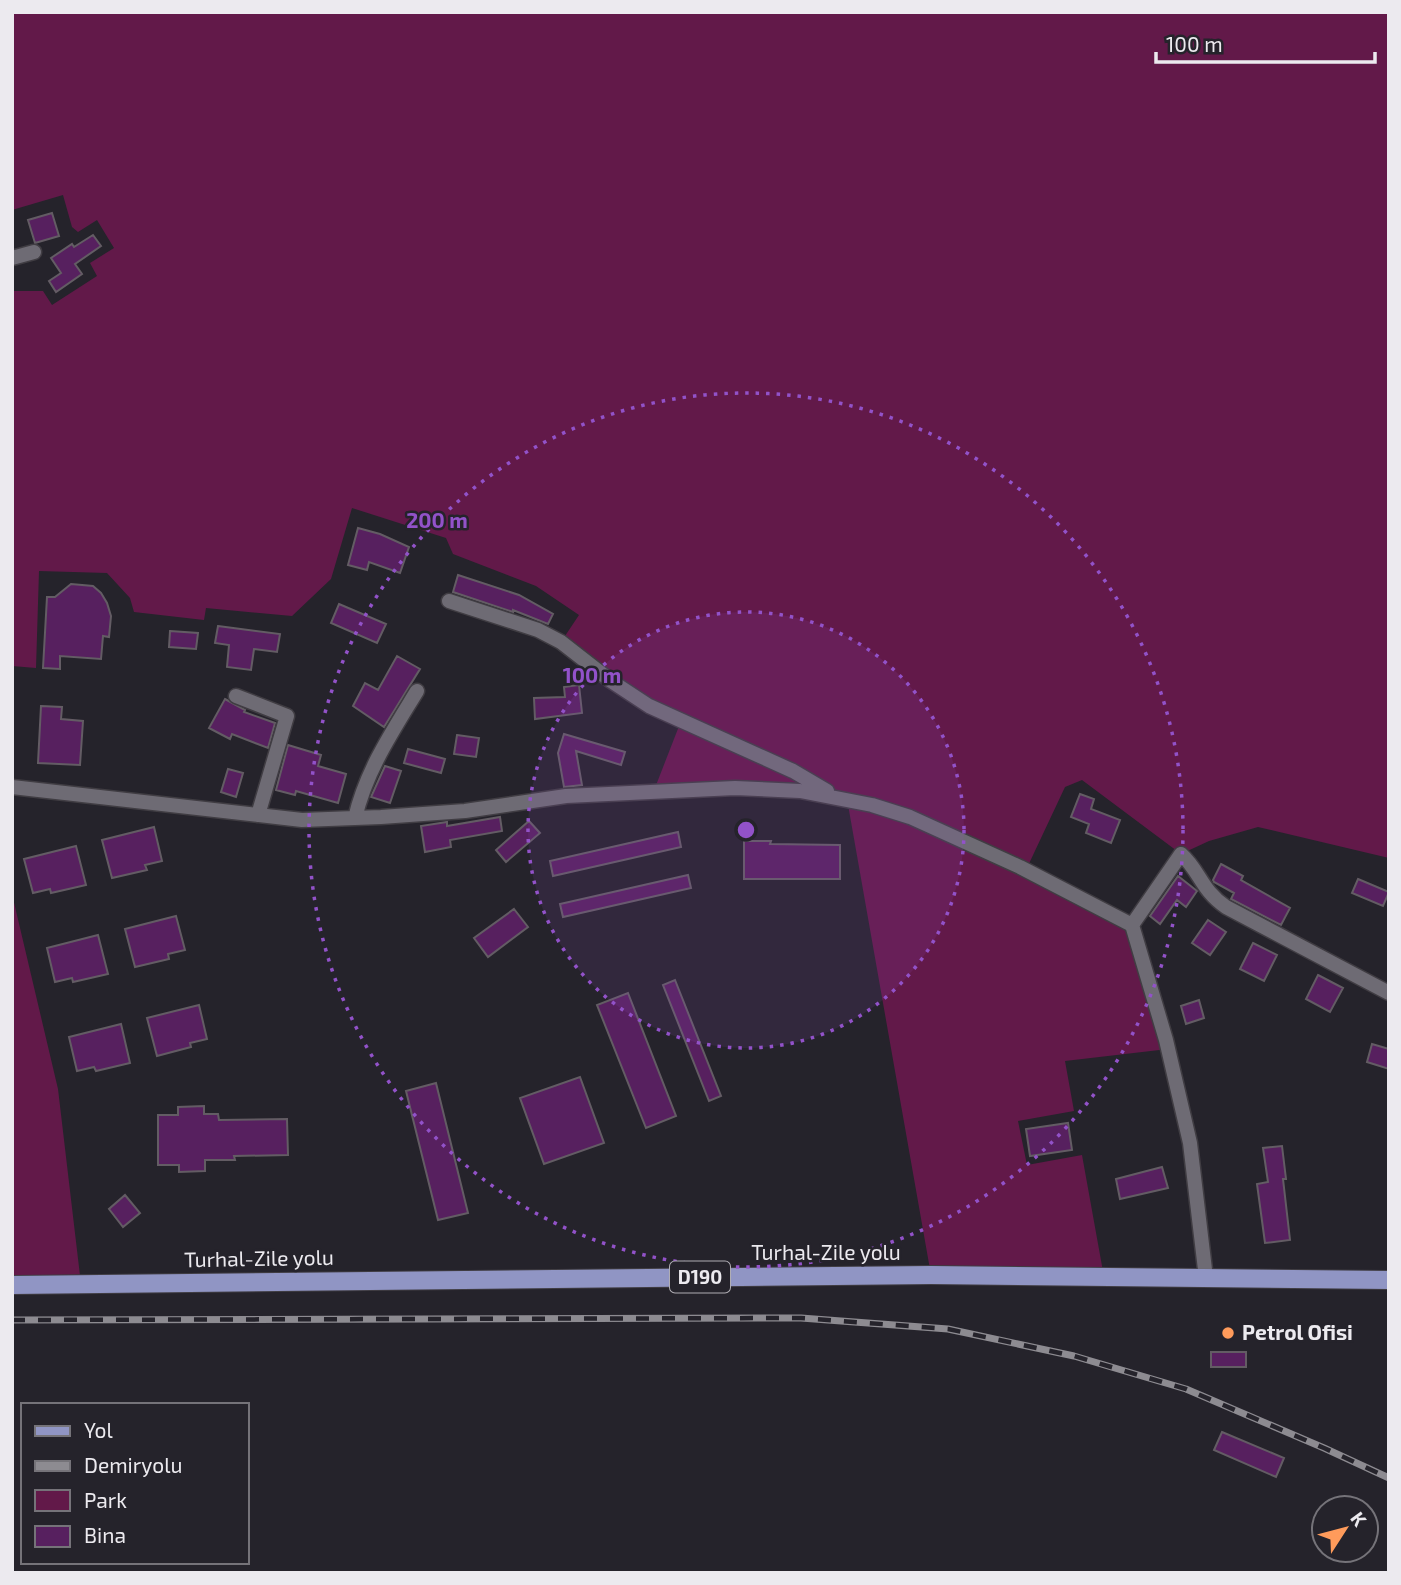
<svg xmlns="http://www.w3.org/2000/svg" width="1401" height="1585" font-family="'Exo 2',sans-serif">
<rect width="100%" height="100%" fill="#25232b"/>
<path fill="#621949" d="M12,12H1389V858L1258,827L1209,841L1181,854L1082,780L1065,787L1026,870L1132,925L1168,1049L1065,1061L1074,1111L1018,1121L1027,1165L1082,1155L1104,1277L931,1275L847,799L836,796L653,793L681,721L561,642L579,615L536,586L453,554L446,538L352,508L331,579L292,616L206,608L204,620L134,612L130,598L107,573L39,571L36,668L12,666V291H43L52,305L97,276L90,263L114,248L97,220L78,232L72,227L63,195L12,210Z
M12,894L58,1089L81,1284L12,1285Z"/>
<path fill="#57205f" stroke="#635c64" stroke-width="2" d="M52,213L59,236L35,243L28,220Z
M93,235L101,246L75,264L82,274L56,292L49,281L61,273L51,258L72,244L74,247Z
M358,528L380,534L409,547L400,573L369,562L367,570L348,565Z
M458,575L519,595L553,614L548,624L513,610V612L453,592Z
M71,584L93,586L101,593L107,603L111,616L109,637L103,636L101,659L60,656V669L43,668L47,597H55Z
M339,604L386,624L377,643L331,623Z
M218,626L280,634L277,652L254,649L251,670L227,667L229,645L215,643Z
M170,631L198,633L196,649L169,647Z
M397,656L420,669L384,727L353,706L365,683L378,690Z
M579,685L582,713L535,719L534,698L565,697L564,687Z
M225,699L245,710L244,712L275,723L268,748L232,734L230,739L209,728Z
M41,706L62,707L61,719L83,721L80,765L38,763Z
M564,734L625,752L621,765L576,751L582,785L564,787L558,753Z
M457,735L479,738L476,757L454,754Z
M288,745L321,755L318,766L346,774L338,803L296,791L295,795L276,790Z
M408,749L445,759L441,773L404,763Z
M385,766L401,771L390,803L371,797Z
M228,769L243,773L236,797L221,792Z
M1080,794L1094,799L1091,809L1120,820L1111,843L1086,833L1089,824L1071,817Z
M500,817L502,831L450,840L451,847L425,852L421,826L447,822V826Z
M529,821L540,833L506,862L496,850Z
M154,827L162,861L145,865L147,870L112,878L102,840Z
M678,832L681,847L553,876L550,861Z
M744,841H771L770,844L840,845V879H744Z
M76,846L86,885L51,893L50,889L33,893L24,859Z
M1221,864L1243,876L1241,880L1290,908L1281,925L1231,899L1234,893L1214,882L1213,880Z
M688,875L691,888L563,917L560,904Z
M1178,876L1197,891L1186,907L1177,900L1160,924L1150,916Z
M1358,879L1389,892L1383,906L1352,893Z
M514,909L528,927L488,957L474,938Z
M176,916L185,950L168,954L169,959L135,967L125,929Z
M1208,920L1226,932L1210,955L1192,943Z
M98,935L108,974L73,982L72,978L55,982L47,948Z
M1253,943L1277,955L1264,981L1240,969Z
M1318,975L1343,988L1330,1012L1306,999Z
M675,980L721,1096L709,1101L663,985Z
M628,993L676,1116L646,1128L597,1005Z
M1199,1000L1204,1018L1186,1024L1181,1006Z
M199,1005L207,1039L190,1043L191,1047L157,1056L147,1018Z
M121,1024L130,1063L96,1071L94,1067L77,1071L69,1037Z
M1372,1044L1389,1049V1069L1367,1062Z
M580,1077L604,1143L544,1164L520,1098Z
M436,1083L468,1213L438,1220L406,1091Z
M204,1106V1114H218L219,1120L287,1119L288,1155L234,1156L235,1160H205V1171L179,1172V1165H158V1115H178V1107Z
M1068,1123L1072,1150L1030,1156L1026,1129Z
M1282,1146L1286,1179H1283L1290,1240L1265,1243L1257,1184L1268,1182L1263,1148Z
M1162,1167L1168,1188L1120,1199L1116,1179Z
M125,1195L140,1213L123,1227L109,1209Z
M1211,1352H1246V1367H1211Z
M1222,1432L1284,1458L1276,1477L1214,1450Z"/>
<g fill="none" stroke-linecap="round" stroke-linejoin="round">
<g stroke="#403d43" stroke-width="17">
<path id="minor" d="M12,258L34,252
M449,601L538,630L561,642L611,681L649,706L793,771L827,791
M236,696L287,716L258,815
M12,787L302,820L381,817L465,811L566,796L735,788L800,791L872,805L910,817L1020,867L1132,925L1166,1040L1190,1143L1206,1278
M355,818C366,771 392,732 417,691
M1132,925L1181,854C1200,871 1201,890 1226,907L1389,993"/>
</g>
<g stroke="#403d43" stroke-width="20">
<path id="major" d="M12,1285L931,1275L1389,1280"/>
</g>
<use href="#minor" stroke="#6e6b74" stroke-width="14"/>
<use href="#major" stroke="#9095c4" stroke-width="18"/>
<g stroke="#8d8b91" stroke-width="7">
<path id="rail" d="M12,1320L801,1318L948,1329L1074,1356L1186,1389L1324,1448L1389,1478"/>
</g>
<use href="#rail" stroke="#25232b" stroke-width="4.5" stroke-dasharray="13" stroke-linecap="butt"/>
</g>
<circle cx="746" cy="830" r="218" fill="#9252c9" fill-opacity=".12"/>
<g fill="none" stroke="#9252c9" stroke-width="3.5" stroke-dasharray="3.5 7">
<circle cx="746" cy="830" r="218"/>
<circle cx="746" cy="830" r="437"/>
</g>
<circle fill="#ff9b5b" stroke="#25232b" stroke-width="2.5" cx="1228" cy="1333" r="7"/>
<g text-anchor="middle" stroke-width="5" stroke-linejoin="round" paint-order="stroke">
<rect fill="#25232b" stroke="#b0aeb4" stroke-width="2" x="670" y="1261.5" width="60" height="31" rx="5"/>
<g font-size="19" font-weight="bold" fill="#eceaef">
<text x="700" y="1284">D190</text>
</g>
<g font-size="21" fill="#eceaef" stroke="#25232b">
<text x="826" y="1260">Turhal-Zile yolu</text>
<text transform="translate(259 1259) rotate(-1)" y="7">Turhal-Zile yolu</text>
</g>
<g font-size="21" font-weight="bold" fill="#eceaef" stroke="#25232b" text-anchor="start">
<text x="1242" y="1340">Petrol Ofisi</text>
</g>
</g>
<circle cx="746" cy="830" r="10" fill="#9252c9" stroke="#25232b" stroke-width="3.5"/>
<g font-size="21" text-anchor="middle" font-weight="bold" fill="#9252c9" stroke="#25232b" stroke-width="5" stroke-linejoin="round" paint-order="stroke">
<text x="437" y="528">200 m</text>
<text x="592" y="683">100 m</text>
</g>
<rect width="1401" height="1585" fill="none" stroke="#eceaef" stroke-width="28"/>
<rect x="21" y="1403" width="228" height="161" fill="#25232b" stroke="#757379" stroke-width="2"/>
<rect x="35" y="1426" width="35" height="10" fill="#9095c4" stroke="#757379" stroke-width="2"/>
<text x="84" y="1438" font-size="21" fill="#eceaef">Yol</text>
<rect x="35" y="1461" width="35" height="10" fill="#8d8b91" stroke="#757379" stroke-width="2"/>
<text x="84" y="1473" font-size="21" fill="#eceaef">Demiryolu</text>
<rect x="35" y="1490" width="35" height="21" fill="#621949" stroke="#757379" stroke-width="2"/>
<text x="84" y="1508" font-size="21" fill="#eceaef">Park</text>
<rect x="35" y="1526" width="35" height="21" fill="#57205f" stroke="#757379" stroke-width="2"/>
<text x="84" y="1543" font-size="21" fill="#eceaef">Bina</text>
<g transform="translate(1345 1529) rotate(54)"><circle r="33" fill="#25232b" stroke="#757379" stroke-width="2"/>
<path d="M0-5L12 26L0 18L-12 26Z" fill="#ff9b5b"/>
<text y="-10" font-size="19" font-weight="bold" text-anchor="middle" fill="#eceaef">K</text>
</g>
<path d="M1156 52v10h219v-10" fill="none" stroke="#eceaef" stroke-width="3.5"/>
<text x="1166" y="52" font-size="21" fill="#eceaef" stroke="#25232b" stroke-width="5" paint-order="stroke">100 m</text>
</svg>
